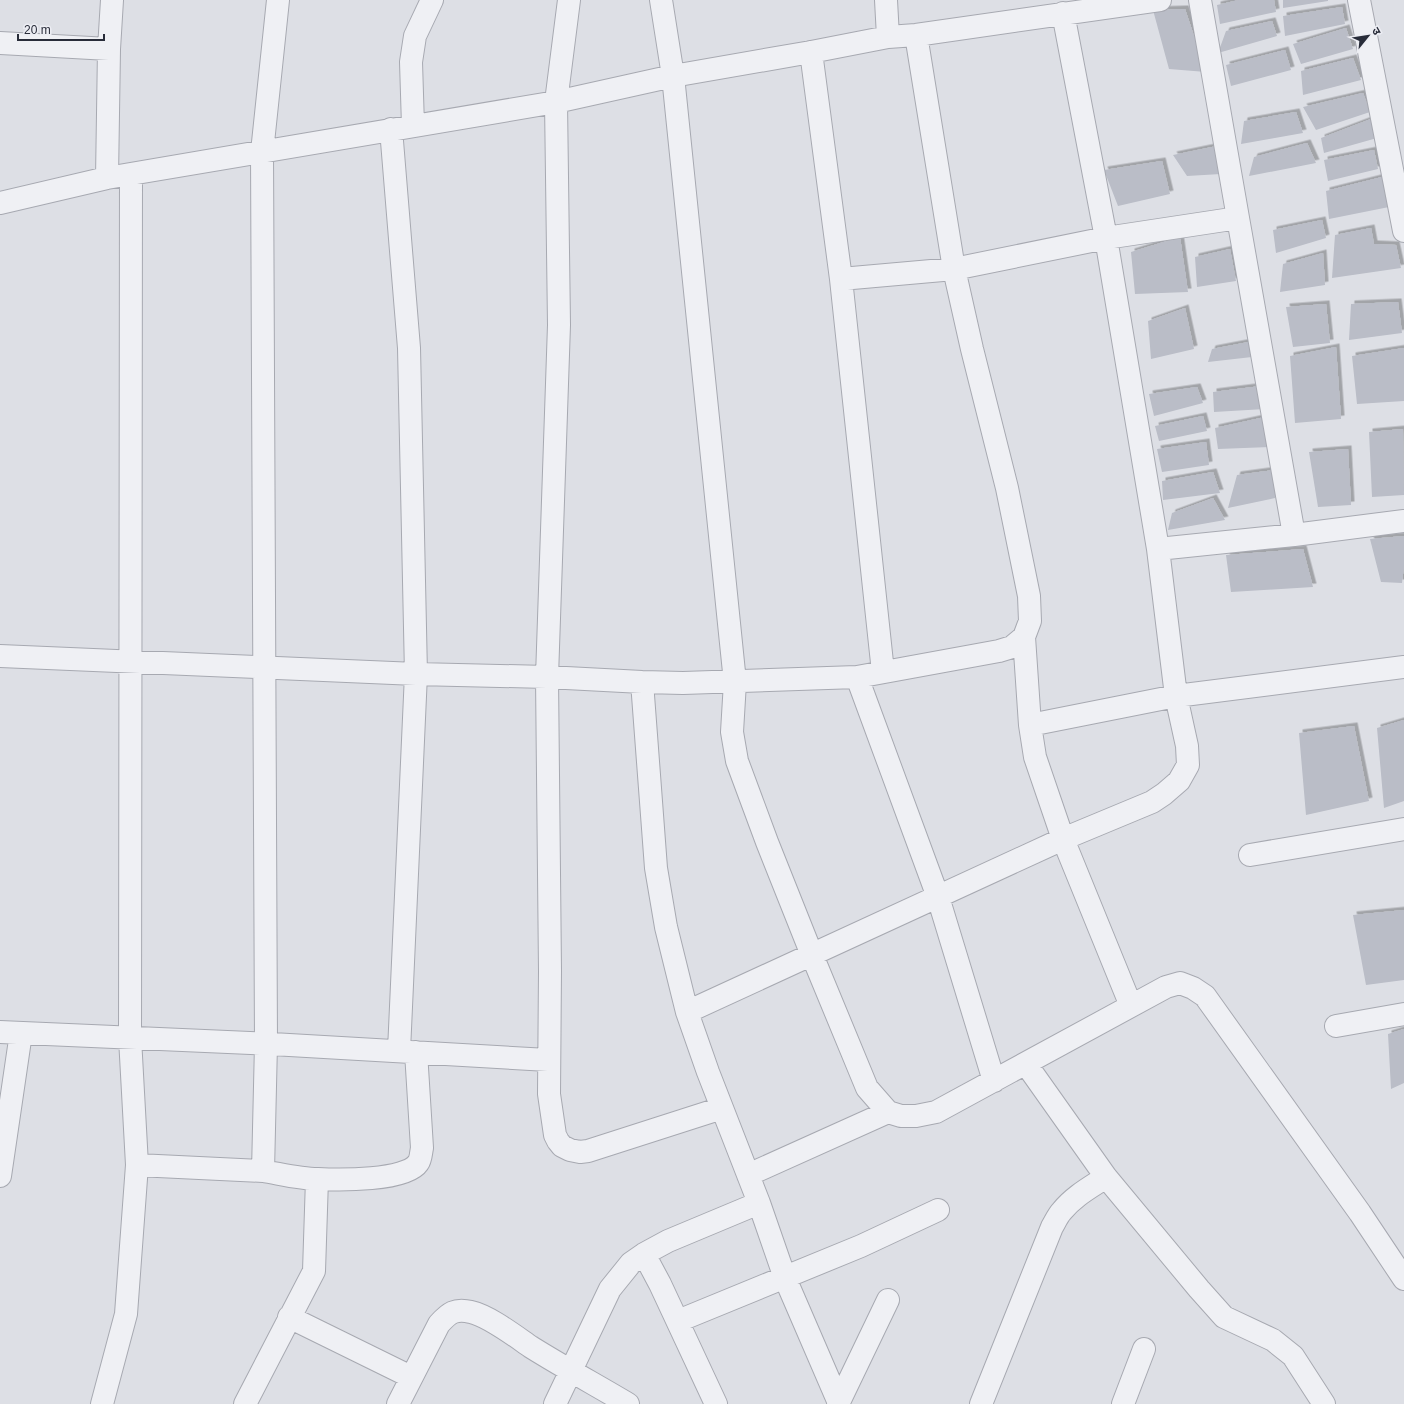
<svg xmlns="http://www.w3.org/2000/svg" width="1404" height="1404" font-family="Arial,'Noto Sans Devanagari',sans-serif">
<defs>
<filter id="shadow"><feDropShadow dx="3.5" dy="-3.5" stdDeviation="0" flood-color="#0004"/></filter>
</defs>
<rect width="100%" height="100%" fill="#dddfe5"/>
<path fill="#babdc7" filter="url(#shadow)" d="M1239,0H1274L1276,12L1220,24L1217,5Z
M1283,0H1328V1L1283,8Z
M1342,7L1345,24L1285,36L1283,16Z
M1185,9L1206,72L1169,69L1153,10Z
M1272,21L1277,36L1218,53L1226,31Z
M1346,28L1353,49L1301,64L1293,44Z
M1285,50L1291,70L1231,86L1226,65Z
M1353,58L1361,80L1303,95L1301,71Z
M1363,93L1370,112L1316,130L1303,107Z
M1296,112L1303,133L1241,144L1244,121Z
M1371,119L1377,138L1324,153L1321,138Z
M1307,143L1316,163L1249,176L1254,157Z
M1217,146L1221,174L1187,176L1173,155Z
M1374,150L1378,169L1328,181L1324,160Z
M1162,161L1170,194L1118,206L1104,170Z
M1382,177L1389,207L1329,219L1326,191Z
M1322,220L1326,238L1276,253L1273,230Z
M1371,228L1374,244L1396,245L1401,268L1332,278L1335,235Z
M1180,237L1188,292L1135,294L1131,252Z
M1230,249L1236,281L1197,287L1195,257Z
M1323,253L1325,285L1280,292L1283,264Z
M1398,302L1402,333L1349,340L1351,304Z
M1326,304L1330,343L1293,347L1286,307Z
M1185,308L1194,349L1151,359L1148,321Z
M1254,341L1252,357L1208,362L1212,349Z
M1336,347L1341,419L1295,423L1290,356Z
M1404,348V401L1357,404L1352,356Z
M1261,386L1265,409L1214,412L1213,392Z
M1197,387L1203,403L1154,416L1149,394Z
M1203,416L1207,431L1159,441L1155,426Z
M1265,417L1270,447L1218,449L1215,428Z
M1403,429L1404,495L1372,497L1369,432Z
M1206,442L1209,465L1162,472L1157,449Z
M1348,449L1351,505L1318,507L1309,452Z
M1274,470L1275,498L1228,508L1237,475Z
M1213,472L1220,493L1163,500L1162,481Z
M1213,498L1225,520L1168,530L1172,513Z
M1404,536V565L1402,583L1381,582L1370,539Z
M1303,549L1313,587L1231,592L1226,555Z
M1404,720V801L1384,808L1377,728Z
M1354,726L1369,801L1306,815L1299,733Z
M1404,910V980L1366,985L1353,915Z
M1404,1029V1083L1391,1089L1388,1034Z"/>
<g fill="none" stroke-linecap="round" stroke-linejoin="round">
<g stroke="#a7a9b1" stroke-width="24">
<path id="minor" d="M569,0L556,102L559,325L547,677L550,971L549,1094L555,1135L558,1141L562,1146L570,1150L580,1152L588,1151L722,1108
M661,0L673,76L735,682L732,732L737,761L767,842L812,955L867,1088L888,1112L901,1116H916L936,1112L1166,987L1180,983L1193,988L1205,996L1360,1213L1404,1279
M886,0L888,37
M1359,0L1404,231
M0,43L109,49
M811,52L841,279L883,672
M413,126L411,62L415,36L432,0
M391,129L409,348L416,674L399,1051
M131,174L130,1038L137,1165L263,1171L266,1044L262,152L278,0
M107,178L109,49L112,0
M0,203L107,178L556,102L673,76L811,52L888,37L916,35L1160,0
M1238,218L1294,535
M841,279L954,269L1106,238L1238,218L1200,0
M1158,549L1294,535L1404,521
M1024,637L1030,725L1035,757L1063,839L1131,1006
M0,656L416,674L547,677L642,682L683,683L857,677L999,651L1012,647L1024,637L1030,621L1029,596L1007,488L972,349L954,269L916,35
M857,677L938,897L994,1081
M642,682L656,868L666,927L687,1012L708,1072L759,1203L785,1278L839,1403
M1030,725L1176,696L1404,667
M1250,855L1404,829
M687,1012L1063,839L1152,802L1164,794L1179,781L1188,765L1187,746L1176,696L1158,549L1106,238L1063,13
M1336,1026L1404,1014
M0,1032L272,1044L548,1060
M1026,1064L1106,1177L1199,1289L1224,1317L1273,1340L1293,1356L1324,1404
M263,1171C281,1174 300,1179 318,1179C339,1180 406,1181 418,1163C421,1159 421,1152 422,1148L416,1052
M748,1175L888,1112
M0,1176L21,1033
M644,1254L660,1284L716,1404
M289,1317L411,1377
M678,1321L861,1246L938,1210
M102,1404L126,1314L137,1165
M245,1404L314,1271L317,1179
M398,1404L439,1324C449,1313 455,1308 471,1312C489,1316 515,1336 531,1347C563,1367 596,1385 628,1404
M555,1404L610,1289L631,1263L644,1254L668,1241L759,1203
M838,1404L888,1300
M981,1404L1052,1227C1055,1222 1058,1215 1062,1211C1074,1196 1091,1187 1106,1177
M1123,1404L1144,1349"/>
</g>
<use href="#minor" stroke="#eff0f4" stroke-width="22"/>
</g>
<g transform="translate(1368 36) rotate(60)" stroke="#ecedf3" stroke-width="3" paint-order="stroke">
<path d="M0-3L7 15L0 10L-7 15Z" fill="#282c39"/>
<text y="-6" font-size="11" font-weight="bold" text-anchor="middle" fill="#282c39">उ</text>
</g>
<path d="M18 34v6h86v-6" fill="none" stroke="#282c39" stroke-width="2"/>
<text x="24" y="34" font-size="12" fill="#282c39" stroke="#ecedf3" stroke-width="3" paint-order="stroke">20 m</text>
</svg>
